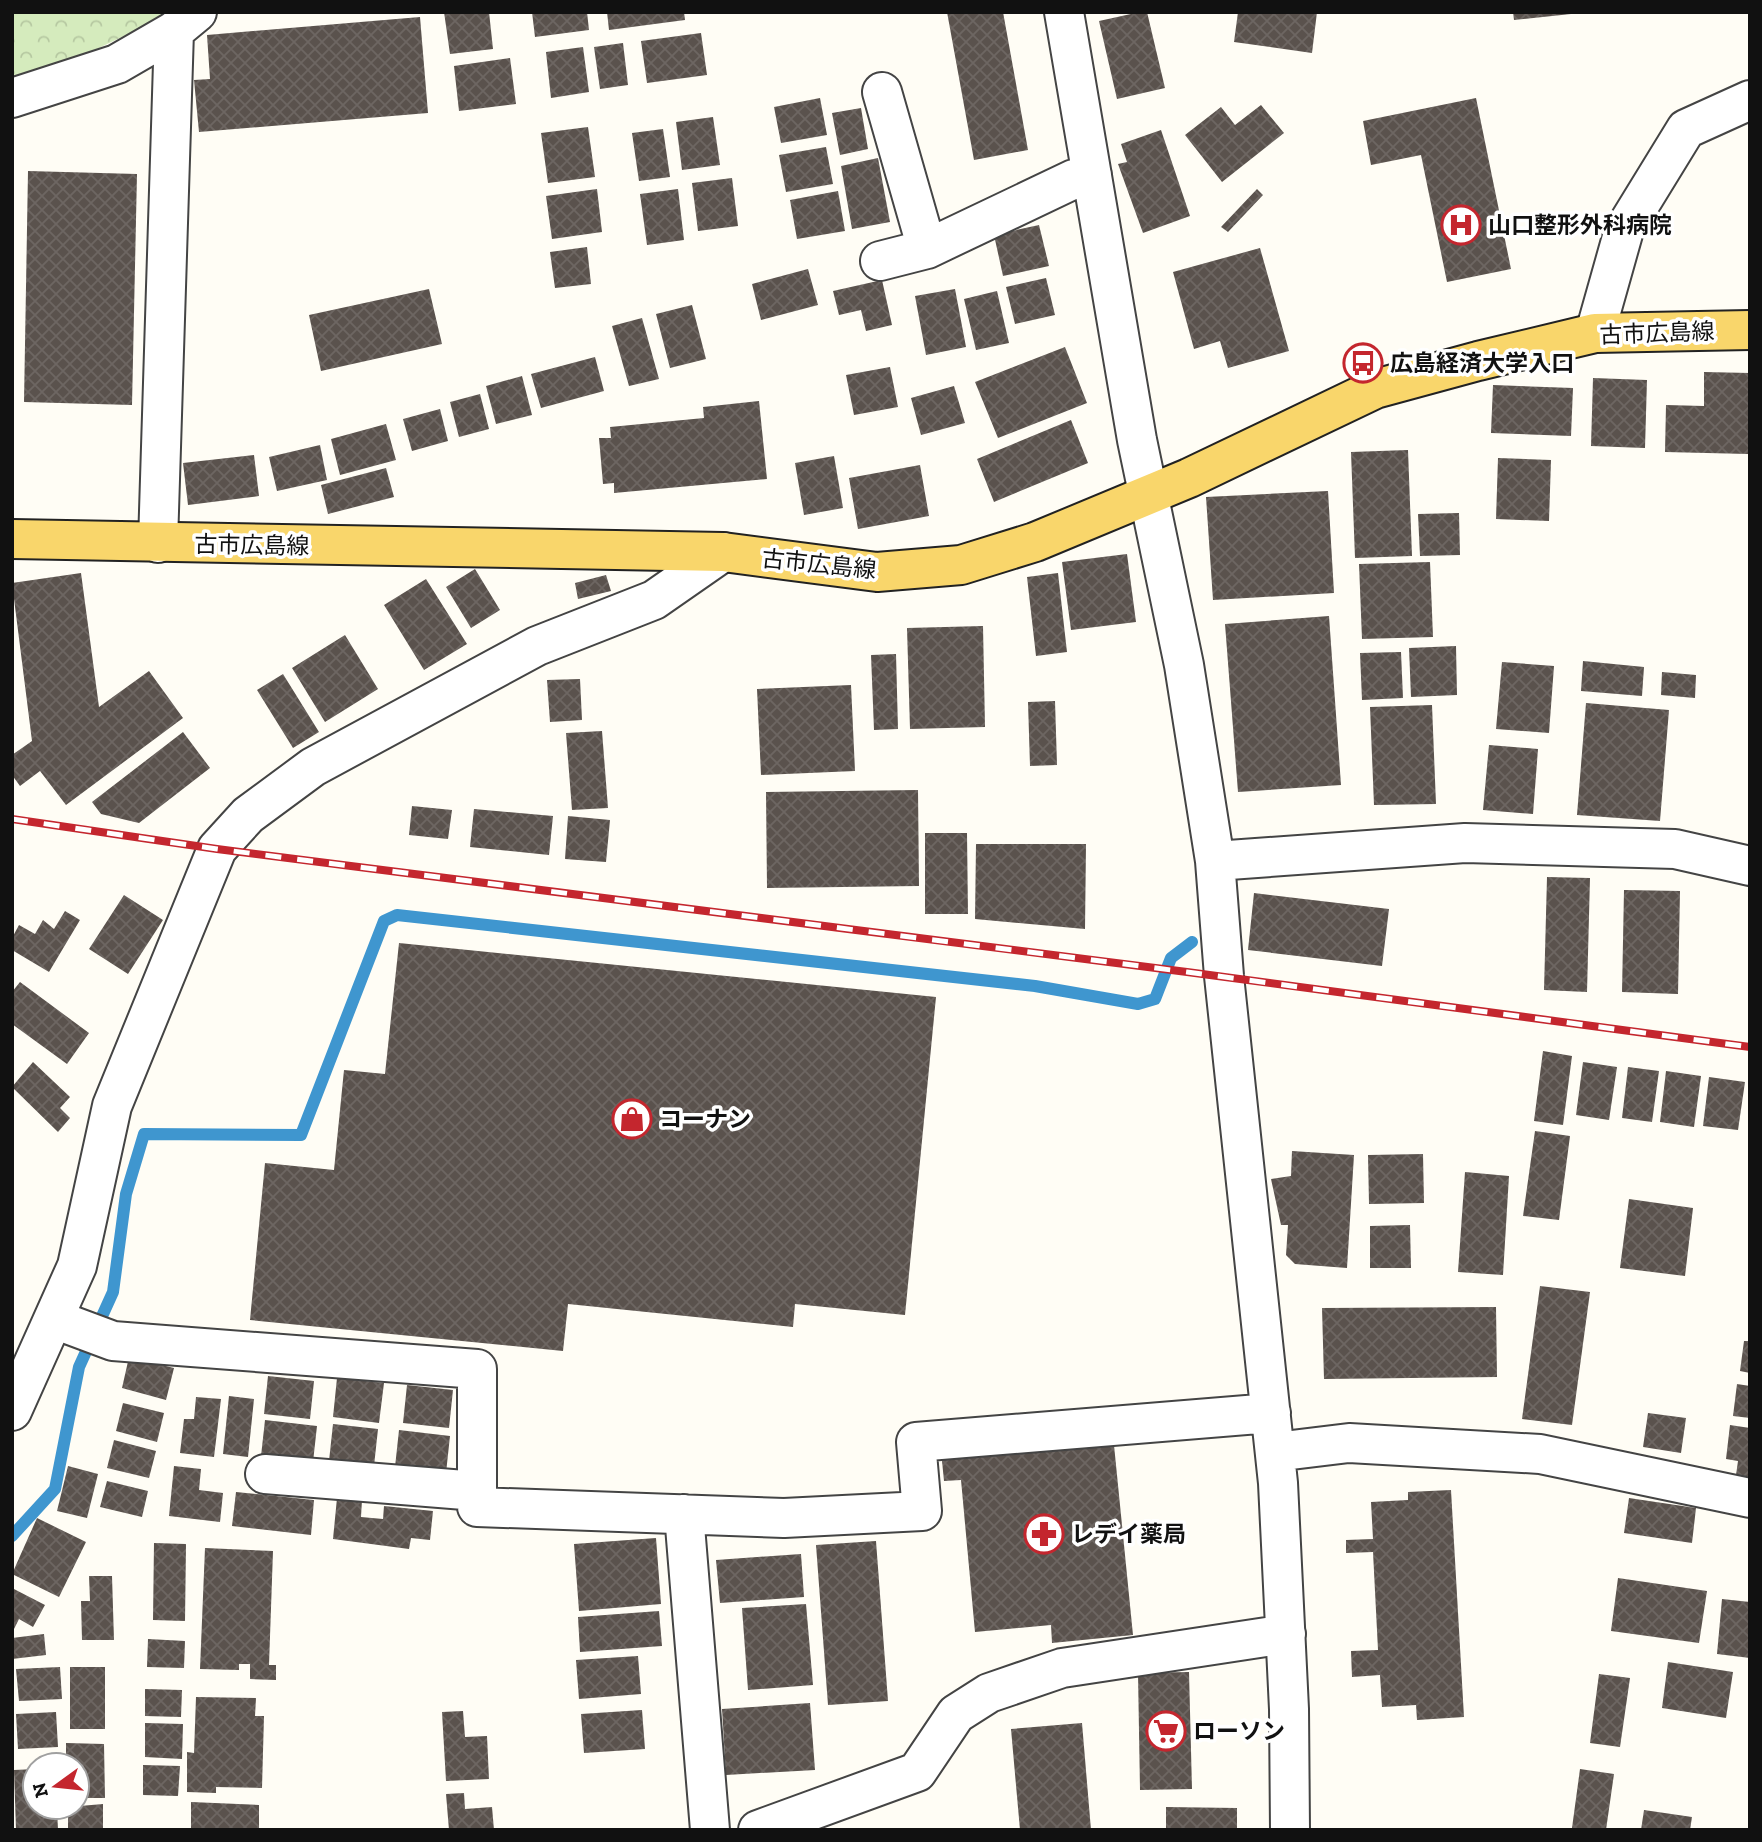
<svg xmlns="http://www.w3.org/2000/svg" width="1762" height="1842" font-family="'Zilla Slab','Noto Sans JP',serif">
<defs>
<pattern id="park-crowns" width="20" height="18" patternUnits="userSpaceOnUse" patternTransform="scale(1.75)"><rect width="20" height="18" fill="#d5ebbd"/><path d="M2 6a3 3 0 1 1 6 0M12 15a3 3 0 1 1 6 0" fill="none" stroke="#b6c8a1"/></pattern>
<pattern id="building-cross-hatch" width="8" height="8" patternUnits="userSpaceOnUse" patternTransform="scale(1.75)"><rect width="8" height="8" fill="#5a524d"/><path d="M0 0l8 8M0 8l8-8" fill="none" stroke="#6d6662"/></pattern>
</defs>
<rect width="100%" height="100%" fill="#fffdf5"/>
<path fill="url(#park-crowns)" d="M12,12H174L57,68L12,77Z"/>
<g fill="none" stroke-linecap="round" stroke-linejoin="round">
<path stroke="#3f96cf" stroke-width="12" d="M12,1536L55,1489L79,1367L113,1292L126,1194L144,1134L301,1135L384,921L397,915L1035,986L1138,1004L1155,999L1171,958L1192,942"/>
</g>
<path fill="url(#building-cross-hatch)" d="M444,12H489L493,49L450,54Z
M532,12H587L589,30L535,37Z
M607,12H684L685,20L609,30Z
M947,12H1003L1028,150L974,160Z
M1140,12H1147L1165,88L1117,99L1099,21Z
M1238,12H1317L1312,53L1234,42Z
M1513,12H1571V14L1514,20Z
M420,17L428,113L199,132L194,80L210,79L207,35Z
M701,33L707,75L647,83L641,41Z
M623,43L628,85L600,89L594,47Z
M583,47L589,92L551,98L546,52Z
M510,58L516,104L459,111L454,66Z
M820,98L827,135L781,143L774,107Z
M1476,98L1511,269L1447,282L1421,155L1371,165L1363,121Z
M1261,105L1284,133L1222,182L1185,135L1221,107L1235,125Z
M861,108L868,149L840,155L832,113Z
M713,117L720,165L682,170L676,122Z
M588,127L595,177L548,183L541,133Z
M663,129L670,177L639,181L632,133Z
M1161,130L1190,216L1143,233L1118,164L1127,162L1121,144Z
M826,147L833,184L786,192L779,155Z
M878,158L890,222L852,229L841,166Z
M28,171L137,174L132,405L24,402Z
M732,178L738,226L698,231L692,183Z
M597,189L602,232L552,239L546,196Z
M678,189L684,240L647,245L640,194Z
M1257,189L1263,195L1228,232L1221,227Z
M838,191L845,231L797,239L790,200Z
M1039,225L1049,266L1003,276L994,235Z
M587,247L591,284L555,288L550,252Z
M1260,248L1289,351L1228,368L1220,341L1194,349L1173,272Z
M808,269L818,305L761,320L752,284Z
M1046,278L1055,315L1015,324L1006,287Z
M882,280L892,325L866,331L861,310L839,315L833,291Z
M429,289L442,344L321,371L309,315Z
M955,289L966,347L926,355L915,296Z
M997,291L1009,343L976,350L964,299Z
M692,305L706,359L670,368L656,314Z
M642,318L659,379L629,386L612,326Z
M1065,347L1087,403L998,438L975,382Z
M595,357L604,391L541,408L531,374Z
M890,367L898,407L854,415L846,375Z
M1704,372L1750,373L1748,454L1665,452L1666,405L1704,406Z
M522,376L532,415L496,424L486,386Z
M1593,378L1647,380L1645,448L1591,446Z
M1493,385L1573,388L1571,436L1491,433Z
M954,386L965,423L921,435L911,398Z
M480,394L489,429L459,437L450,402Z
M759,401L767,479L614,493V483L603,484L599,438H611L610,427L704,418L703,407Z
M440,409L448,441L412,451L403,419Z
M1071,420L1088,463L994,502L977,459Z
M386,424L396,460L340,475L331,439Z
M320,445L327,480L277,491L269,457Z
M1408,450L1412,556L1355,558L1351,452Z
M254,455L259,496L188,505L183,463Z
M834,456L843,508L804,515L795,463Z
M1498,458L1551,460L1549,521L1496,519Z
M920,465L929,516L858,529L849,478Z
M386,468L394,497L328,514L321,485Z
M1328,491L1334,593L1213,600L1206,497Z
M1459,513L1460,555L1420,556L1418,514Z
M1127,554L1136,622L1071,630L1062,562Z
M1430,562L1433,637L1362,639L1359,564Z
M475,569L500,610L471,628L446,587Z
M81,573L99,707L149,671L183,718L66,805L40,771L20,786L12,775V755L32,741L12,583Z
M1058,573L1067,652L1036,656L1027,577Z
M606,575L611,591L578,599L575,583Z
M426,579L467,644L424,670L384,605Z
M1329,616L1341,785L1238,792L1225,624Z
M983,626L985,727L910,729L907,628Z
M345,635L378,689L325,722L292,668Z
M1456,646L1457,695L1411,697L1409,648Z
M1401,652L1403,698L1362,700L1360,653Z
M896,654L898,729L874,730L871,655Z
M1583,661L1644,667L1642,696L1581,691Z
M1502,662L1554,666L1549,733L1496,729Z
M1662,672L1696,675L1695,698L1661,695Z
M283,674L319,732L293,748L257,690Z
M580,679L582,720L550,722L547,680Z
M851,685L855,771L761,775L757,689Z
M1055,701L1057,765L1030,766L1028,702Z
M1586,703L1669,710L1660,821L1577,815Z
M1432,705L1436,804L1374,805L1370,707Z
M602,731L608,808L572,810L566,733Z
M183,732L210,768L139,823L101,814L92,802Z
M1489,745L1538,749L1533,814L1483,810Z
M918,790L919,886L767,888L766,792Z
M412,806L452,810L448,839L409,835Z
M474,809L553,816L549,855L470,847Z
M568,816L610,820L606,862L565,859Z
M925,833H967L968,914H925Z
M976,844H1086L1085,929L975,919Z
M1547,877L1590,878L1587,992L1544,990Z
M1624,890L1680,891L1678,994L1622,992Z
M1254,893L1389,909L1382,966L1248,950Z
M124,895L163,920L128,974L89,949Z
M65,911L80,920L49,972L12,950V938L19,925L35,934L43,920L54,929Z
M399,943L936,997L905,1315L795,1304L793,1327L568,1304L563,1351L250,1320L265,1163L334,1170L344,1070L385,1074Z
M20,982L89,1033L67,1064L12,1024V992Z
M1543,1051L1572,1056L1563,1125L1534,1121Z
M33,1062L70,1097L60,1108L70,1118L58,1132L12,1087Z
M1583,1062L1617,1067L1609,1120L1576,1115Z
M1628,1067L1659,1071L1652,1122L1622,1118Z
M1666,1071L1701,1076L1694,1127L1660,1122Z
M1709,1077L1745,1082L1738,1130L1703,1126Z
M1535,1131L1570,1136L1559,1220L1523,1216Z
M1292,1151L1354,1155L1347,1268L1295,1264L1286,1255L1288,1225H1281L1271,1179L1291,1176Z
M1423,1154L1424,1203L1369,1204L1368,1155Z
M1465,1172L1509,1176L1503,1275L1458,1272Z
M1629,1199L1693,1208L1685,1276L1620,1268Z
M1410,1225L1411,1268H1370V1226Z
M1540,1286L1590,1292L1572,1425L1522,1419Z
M1496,1307L1497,1377L1324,1379L1322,1308Z
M1744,1341H1750V1373L1740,1371Z
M129,1357L174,1368L166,1400L122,1388Z
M268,1376L314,1381L310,1419L264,1414Z
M337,1378L384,1383L379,1423L333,1417Z
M1737,1384L1750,1386V1418L1733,1416Z
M407,1385L453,1390L449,1428L403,1423Z
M229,1396L254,1399L248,1457L223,1454Z
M196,1397L221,1399L214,1457L180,1453L184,1419H194Z
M123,1403L164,1413L157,1442L116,1431Z
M1648,1413L1686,1418L1681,1453L1643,1447Z
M265,1420L317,1426L313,1462L261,1456Z
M333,1424L378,1429L374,1466L329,1461Z
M1730,1425L1750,1428V1477L1736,1475L1738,1461L1726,1459Z
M399,1430L450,1436L446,1473L395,1467Z
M1113,1435L1133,1635L1052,1643L1051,1625L975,1632L961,1480L944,1481L941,1451Z
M114,1440L156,1451L149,1478L107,1468Z
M68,1466L98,1474L87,1518L57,1511Z
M174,1466L201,1469L199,1490L223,1493L220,1522L169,1516Z
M107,1481L148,1491L142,1517L100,1507Z
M1451,1490L1464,1717L1417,1720L1416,1705L1382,1707L1380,1675L1352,1677L1351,1651L1378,1650L1373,1552L1346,1553V1540L1373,1539L1371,1502L1408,1500V1492Z
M236,1492L314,1500L311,1535L232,1526Z
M337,1498L362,1500L361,1517L383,1519L384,1506L433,1511L430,1540L411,1538L409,1549L333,1539Z
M1629,1498L1696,1508L1692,1543L1624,1533Z
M37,1518L86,1542L59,1597L12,1574Z
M656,1538L661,1604L579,1611L574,1544Z
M876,1541L888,1701L828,1705L816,1545Z
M154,1543L186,1544L185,1621L153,1620Z
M205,1548L273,1551L269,1665H276V1680L250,1679V1664H239V1670L200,1669Z
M801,1554L804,1597L720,1603L716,1560Z
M89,1576H112L114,1640H82L81,1601H90Z
M1618,1578L1707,1591L1699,1643L1611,1631Z
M12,1588L45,1605L33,1627L19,1619L12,1633Z
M1722,1599L1750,1602V1658L1717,1654Z
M806,1604L813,1685L748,1690L742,1608Z
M659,1611L662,1646L580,1652L578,1617Z
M44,1634L46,1655L12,1659V1638Z
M148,1639L185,1641L184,1668L147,1667Z
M638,1656L641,1694L579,1699L576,1660Z
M1668,1662L1733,1672L1726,1718L1662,1708Z
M60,1667L62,1699L19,1701L16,1669Z
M70,1667H105V1729H70Z
M1189,1672L1192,1789L1140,1790L1138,1673Z
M1599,1674L1630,1678L1620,1747L1590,1743Z
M145,1689L182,1690L181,1717L145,1716Z
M196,1697L256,1698L255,1716H264L262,1788L216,1787V1793L187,1792V1752L194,1753Z
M810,1703L815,1770L726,1775L722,1709Z
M642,1710L645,1749L584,1753L581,1714Z
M463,1711L465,1737L487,1736L489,1779L446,1781L442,1712Z
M56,1712L58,1747L18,1749L16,1714Z
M145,1723L183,1724L182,1759L145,1757Z
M1082,1723L1091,1830H1020L1011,1729Z
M66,1743L104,1744L105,1798H77V1765H66Z
M143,1765L180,1766L178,1796L143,1795Z
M35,1769V1807H57L58,1830H16L14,1770Z
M1580,1769L1614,1774L1606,1830L1572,1828Z
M464,1793L465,1809L492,1807L494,1830H449L446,1794Z
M191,1802L259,1805V1830H191Z
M103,1804V1830H68V1807Z
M1166,1807L1237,1808V1830H1166Z
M1644,1810L1692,1817L1690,1830H1641Z"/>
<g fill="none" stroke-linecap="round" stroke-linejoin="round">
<g stroke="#444" stroke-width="42">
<path id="minor" d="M1064,12L1137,440L1184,665L1215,861L1224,976L1278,1483L1289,1709L1290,1830
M882,92L927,249
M12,98L117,64L174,31L197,12
M880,261L927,249L1074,179L1092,175
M1595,333L1624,230L1686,129L1750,100
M158,543L174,31
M1215,861L1465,843L1675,849L1750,866
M54,1319L113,1341L477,1369V1507L784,1518L922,1511L916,1442L1271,1413
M12,1411L77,1266L112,1106L217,849L248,815L313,767L537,646L654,600L723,552
M1275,1452L1349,1443L1540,1454L1750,1498
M265,1474L477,1491
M684,1514L710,1830
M758,1830L917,1772L956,1714L989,1693L1062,1668L1286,1634"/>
</g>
<g stroke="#222" stroke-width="42">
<path id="major" d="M12,539L723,552L877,572L961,565L1035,542L1189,478L1375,389L1478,361L1595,333L1750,330"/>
</g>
<use href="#minor" stroke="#fff" stroke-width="38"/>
<use href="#major" stroke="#f9d66b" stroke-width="38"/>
<g stroke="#c4262e" stroke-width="8">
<path id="rail" d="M12,819L217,849L1187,972L1750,1047"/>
</g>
<use href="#rail" stroke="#fff" stroke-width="5" stroke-dasharray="16" stroke-linecap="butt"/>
</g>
<defs>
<g id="hospital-ring" transform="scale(2.0125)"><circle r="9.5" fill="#fff" stroke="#c4262e" stroke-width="1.5"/><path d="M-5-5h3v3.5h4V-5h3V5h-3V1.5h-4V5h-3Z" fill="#c4262e"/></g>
<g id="bus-ring" transform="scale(2.0125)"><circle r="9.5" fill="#fff" stroke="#c4262e" stroke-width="1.5"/><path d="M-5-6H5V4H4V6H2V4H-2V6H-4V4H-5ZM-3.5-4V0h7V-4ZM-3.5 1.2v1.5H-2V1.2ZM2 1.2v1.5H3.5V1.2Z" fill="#c4262e"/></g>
<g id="shop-ring" transform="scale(2.0125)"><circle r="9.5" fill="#fff" stroke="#c4262e" stroke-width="1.5"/><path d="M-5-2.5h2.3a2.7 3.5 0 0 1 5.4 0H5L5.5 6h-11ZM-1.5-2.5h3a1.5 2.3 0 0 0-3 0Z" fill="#c4262e"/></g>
<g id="pharmacy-ring" transform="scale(2.0125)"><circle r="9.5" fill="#fff" stroke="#c4262e" stroke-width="1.5"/><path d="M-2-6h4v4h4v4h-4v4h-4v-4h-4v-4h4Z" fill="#c4262e"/></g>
<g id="supermarket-ring" transform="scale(2.0125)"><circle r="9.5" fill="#fff" stroke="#c4262e" stroke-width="1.5"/><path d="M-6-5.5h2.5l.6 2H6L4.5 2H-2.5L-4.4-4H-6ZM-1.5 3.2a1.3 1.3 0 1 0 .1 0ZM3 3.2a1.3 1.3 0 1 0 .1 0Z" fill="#c4262e"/></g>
</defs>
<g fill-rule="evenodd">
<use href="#hospital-ring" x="1461" y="225"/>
<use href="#bus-ring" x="1363" y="363"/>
<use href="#shop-ring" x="632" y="1119"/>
<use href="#pharmacy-ring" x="1044" y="1534"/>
<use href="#supermarket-ring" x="1166" y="1731"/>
</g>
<g text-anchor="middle" stroke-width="7" stroke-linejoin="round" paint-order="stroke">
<g font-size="23" font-weight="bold" fill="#111" stroke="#fff" text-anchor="start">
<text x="1488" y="233">山口整形外科病院</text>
<text x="1390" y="371">広島経済大学入口</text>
<text x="659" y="1127">コーナン</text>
<text x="1071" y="1542">レデイ薬局</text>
<text x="1193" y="1739">ローソン</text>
</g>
<g font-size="23" fill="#111" stroke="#fff">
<text transform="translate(1657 333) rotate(-2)" y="8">古市広島線</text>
<text transform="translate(252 545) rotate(1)" y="8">古市広島線</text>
<text transform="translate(819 564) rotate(6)" y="8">古市広島線</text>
</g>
</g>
<rect width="1762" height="1842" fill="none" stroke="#111111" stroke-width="28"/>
<g transform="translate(56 1786) rotate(255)"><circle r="33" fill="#ffffff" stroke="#a0a0a0" stroke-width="2"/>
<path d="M0-5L12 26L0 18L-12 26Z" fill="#c4262e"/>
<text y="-10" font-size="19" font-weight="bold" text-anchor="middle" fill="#111111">N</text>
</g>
</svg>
